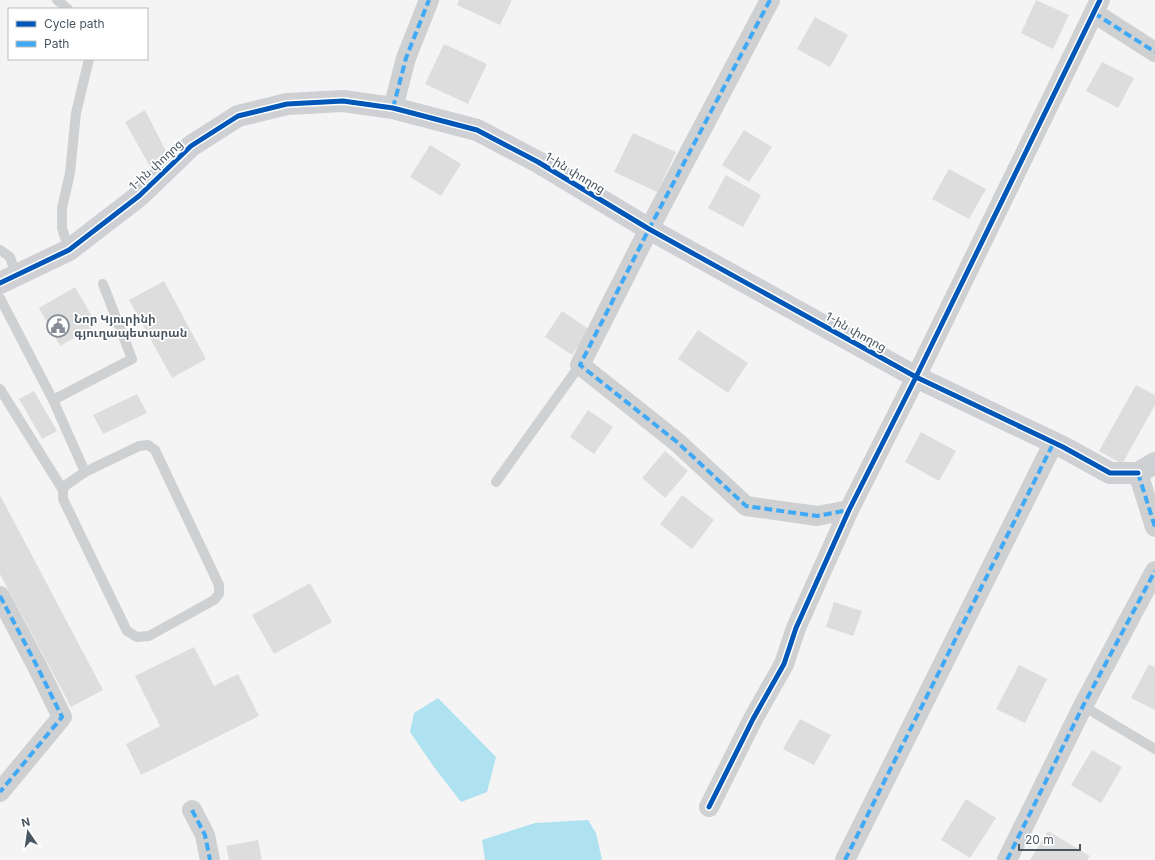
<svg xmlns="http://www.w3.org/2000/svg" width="1155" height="860" font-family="Inter,'Noto Sans Armenian',sans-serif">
<rect width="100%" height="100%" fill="#f4f4f4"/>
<path fill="#aee2f0" d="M438,698L496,757L487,792L461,802L434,767L410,732L414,713Z
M588,820L596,833L602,860H485L482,840L535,823Z"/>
<path fill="#ddddde" d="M459,0H512L500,25L457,5Z
M1036,0L1069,15L1053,49L1021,33Z
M815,17L848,35L830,67L797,49Z
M444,44L487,64L468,104L425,84Z
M1102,62L1134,78L1118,108L1086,91Z
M145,110L169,157L152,170L125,122Z
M744,130L772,147L749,182L722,165Z
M633,133L676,152L657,192L614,172Z
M430,145L461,164L441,196L410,177Z
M949,169L986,189L969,219L932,199Z
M726,175L761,195L743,227L708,208Z
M164,281L206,359L172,378L129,300Z
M75,287L97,325L60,346L39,308Z
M562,311L590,330L572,355L545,337Z
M698,330L748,363L728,393L678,359Z
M1136,385L1155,395V405L1122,464L1099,451Z
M34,391L57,431L42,439L19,399Z
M137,394L147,413L103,434L93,415Z
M588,410L613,427L594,454L570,437Z
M921,432L956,451L939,481L905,462Z
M665,451L688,471L665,498L642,478Z
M0,495L103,690L71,707L0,574Z
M682,495L714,520L692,549L660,524Z
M310,583L332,622L274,654L252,615Z
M834,602L862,611L853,636L826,627Z
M194,647L214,686L238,674L259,716L141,775L126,744L160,726L135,676Z
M1149,664L1155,667V710L1131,698Z
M1019,665L1047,679L1025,723L996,709Z
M800,719L831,735L814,765L783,749Z
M1092,750L1122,767L1101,803L1071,785Z
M966,799L996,818L970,858L941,840Z
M1048,831L1090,856L1087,860H1030Z
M258,840L262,860H229L226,846Z"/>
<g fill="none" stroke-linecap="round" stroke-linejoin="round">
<path stroke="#ced0d2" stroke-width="10" d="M57,0L68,9
M0,250L10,257L16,275
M69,250L62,228V208L70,173L76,113L89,59
M0,298L53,400L132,359L103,284
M0,389L63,490
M53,400L85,472L66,485L63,490V499L127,631L137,637L149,636L214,600L219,594V585L155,450L148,445L139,446L85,472
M496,482L580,365
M1083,706L1155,749"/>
<path stroke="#ced0d2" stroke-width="20" d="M770,0L649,229L580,365L677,442L746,506L817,516L849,510
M1094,13L1155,52
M393,108L406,58L429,0
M1138,473L1155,527
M0,596L38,668L62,717L0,792
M709,807L753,719L784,664L796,628L849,510L916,377L1100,0
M192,810L205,835L210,860
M845,860L1054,442
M1007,860L1083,706L1155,571"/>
<path stroke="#ced0d4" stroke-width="22" d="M0,283L69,250L139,196L191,146L238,116L287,104L343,101L393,108L477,130L538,162L649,229L916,377L1063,447L1110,473H1138L1155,463"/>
<path stroke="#3fa9f5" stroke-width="4" stroke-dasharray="8 4" stroke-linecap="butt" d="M770,0L649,229L580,365L677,442L746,506L817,516L849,510
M1094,13L1155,52
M393,108L406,58L429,0
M1138,473L1155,527
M0,596L38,668L62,717L0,792
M192,810L205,835L210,860
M845,860L1054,442
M1007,860L1083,706L1155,571"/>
<g stroke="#fff" stroke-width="8">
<path id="cycleway" d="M0,283L69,250L139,196L191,146L238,116L287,104L343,101L393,108L477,130L538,162L649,229L916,377L1063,447L1110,473H1138
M709,807L753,719L784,664L796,628L849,510L916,377L1100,0"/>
</g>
<use href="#cycleway" stroke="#0057b8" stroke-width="5"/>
</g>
<defs>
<g id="civic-ring" transform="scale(1.15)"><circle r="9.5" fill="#fff" stroke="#868d94" stroke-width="1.5"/><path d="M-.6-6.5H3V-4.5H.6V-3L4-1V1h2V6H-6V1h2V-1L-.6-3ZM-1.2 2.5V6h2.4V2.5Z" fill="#868d94"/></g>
</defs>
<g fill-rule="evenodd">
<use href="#civic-ring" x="58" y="326"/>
</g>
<g text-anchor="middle" stroke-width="3.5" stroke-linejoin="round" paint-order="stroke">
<g font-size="12" fill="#4a5661" stroke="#fff">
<text transform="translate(156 165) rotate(-43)" y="4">1-ին փողոց</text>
<text transform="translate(575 173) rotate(31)" y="4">1-ին փողոց</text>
<text transform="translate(856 332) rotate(29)" y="4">1-ին փողոց</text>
</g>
<g font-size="12" font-weight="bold" fill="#4a5661" stroke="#fff" text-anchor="start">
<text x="74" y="323">Նոր Կյուրինի<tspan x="74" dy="14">գյուղապետարան</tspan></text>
</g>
</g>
<rect x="8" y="8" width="140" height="52" fill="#ffffff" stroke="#b7bbc0"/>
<rect x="16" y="21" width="20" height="6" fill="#0057b8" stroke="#b7bbc0"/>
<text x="44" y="28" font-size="12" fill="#4a5661">Cycle path</text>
<rect x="16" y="41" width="20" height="6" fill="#3fa9f5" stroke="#b7bbc0"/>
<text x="44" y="48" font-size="12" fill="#4a5661">Path</text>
<g transform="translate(28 832) rotate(347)" stroke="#ffffff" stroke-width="3" paint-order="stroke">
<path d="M0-3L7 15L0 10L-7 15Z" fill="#4a5661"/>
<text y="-6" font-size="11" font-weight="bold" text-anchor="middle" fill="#4a5661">N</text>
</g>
<path d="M1019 844v6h61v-6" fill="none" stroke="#4a5661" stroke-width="2"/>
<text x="1025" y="844" font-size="12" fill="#4a5661" stroke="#ffffff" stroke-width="3" paint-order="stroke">20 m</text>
</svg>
